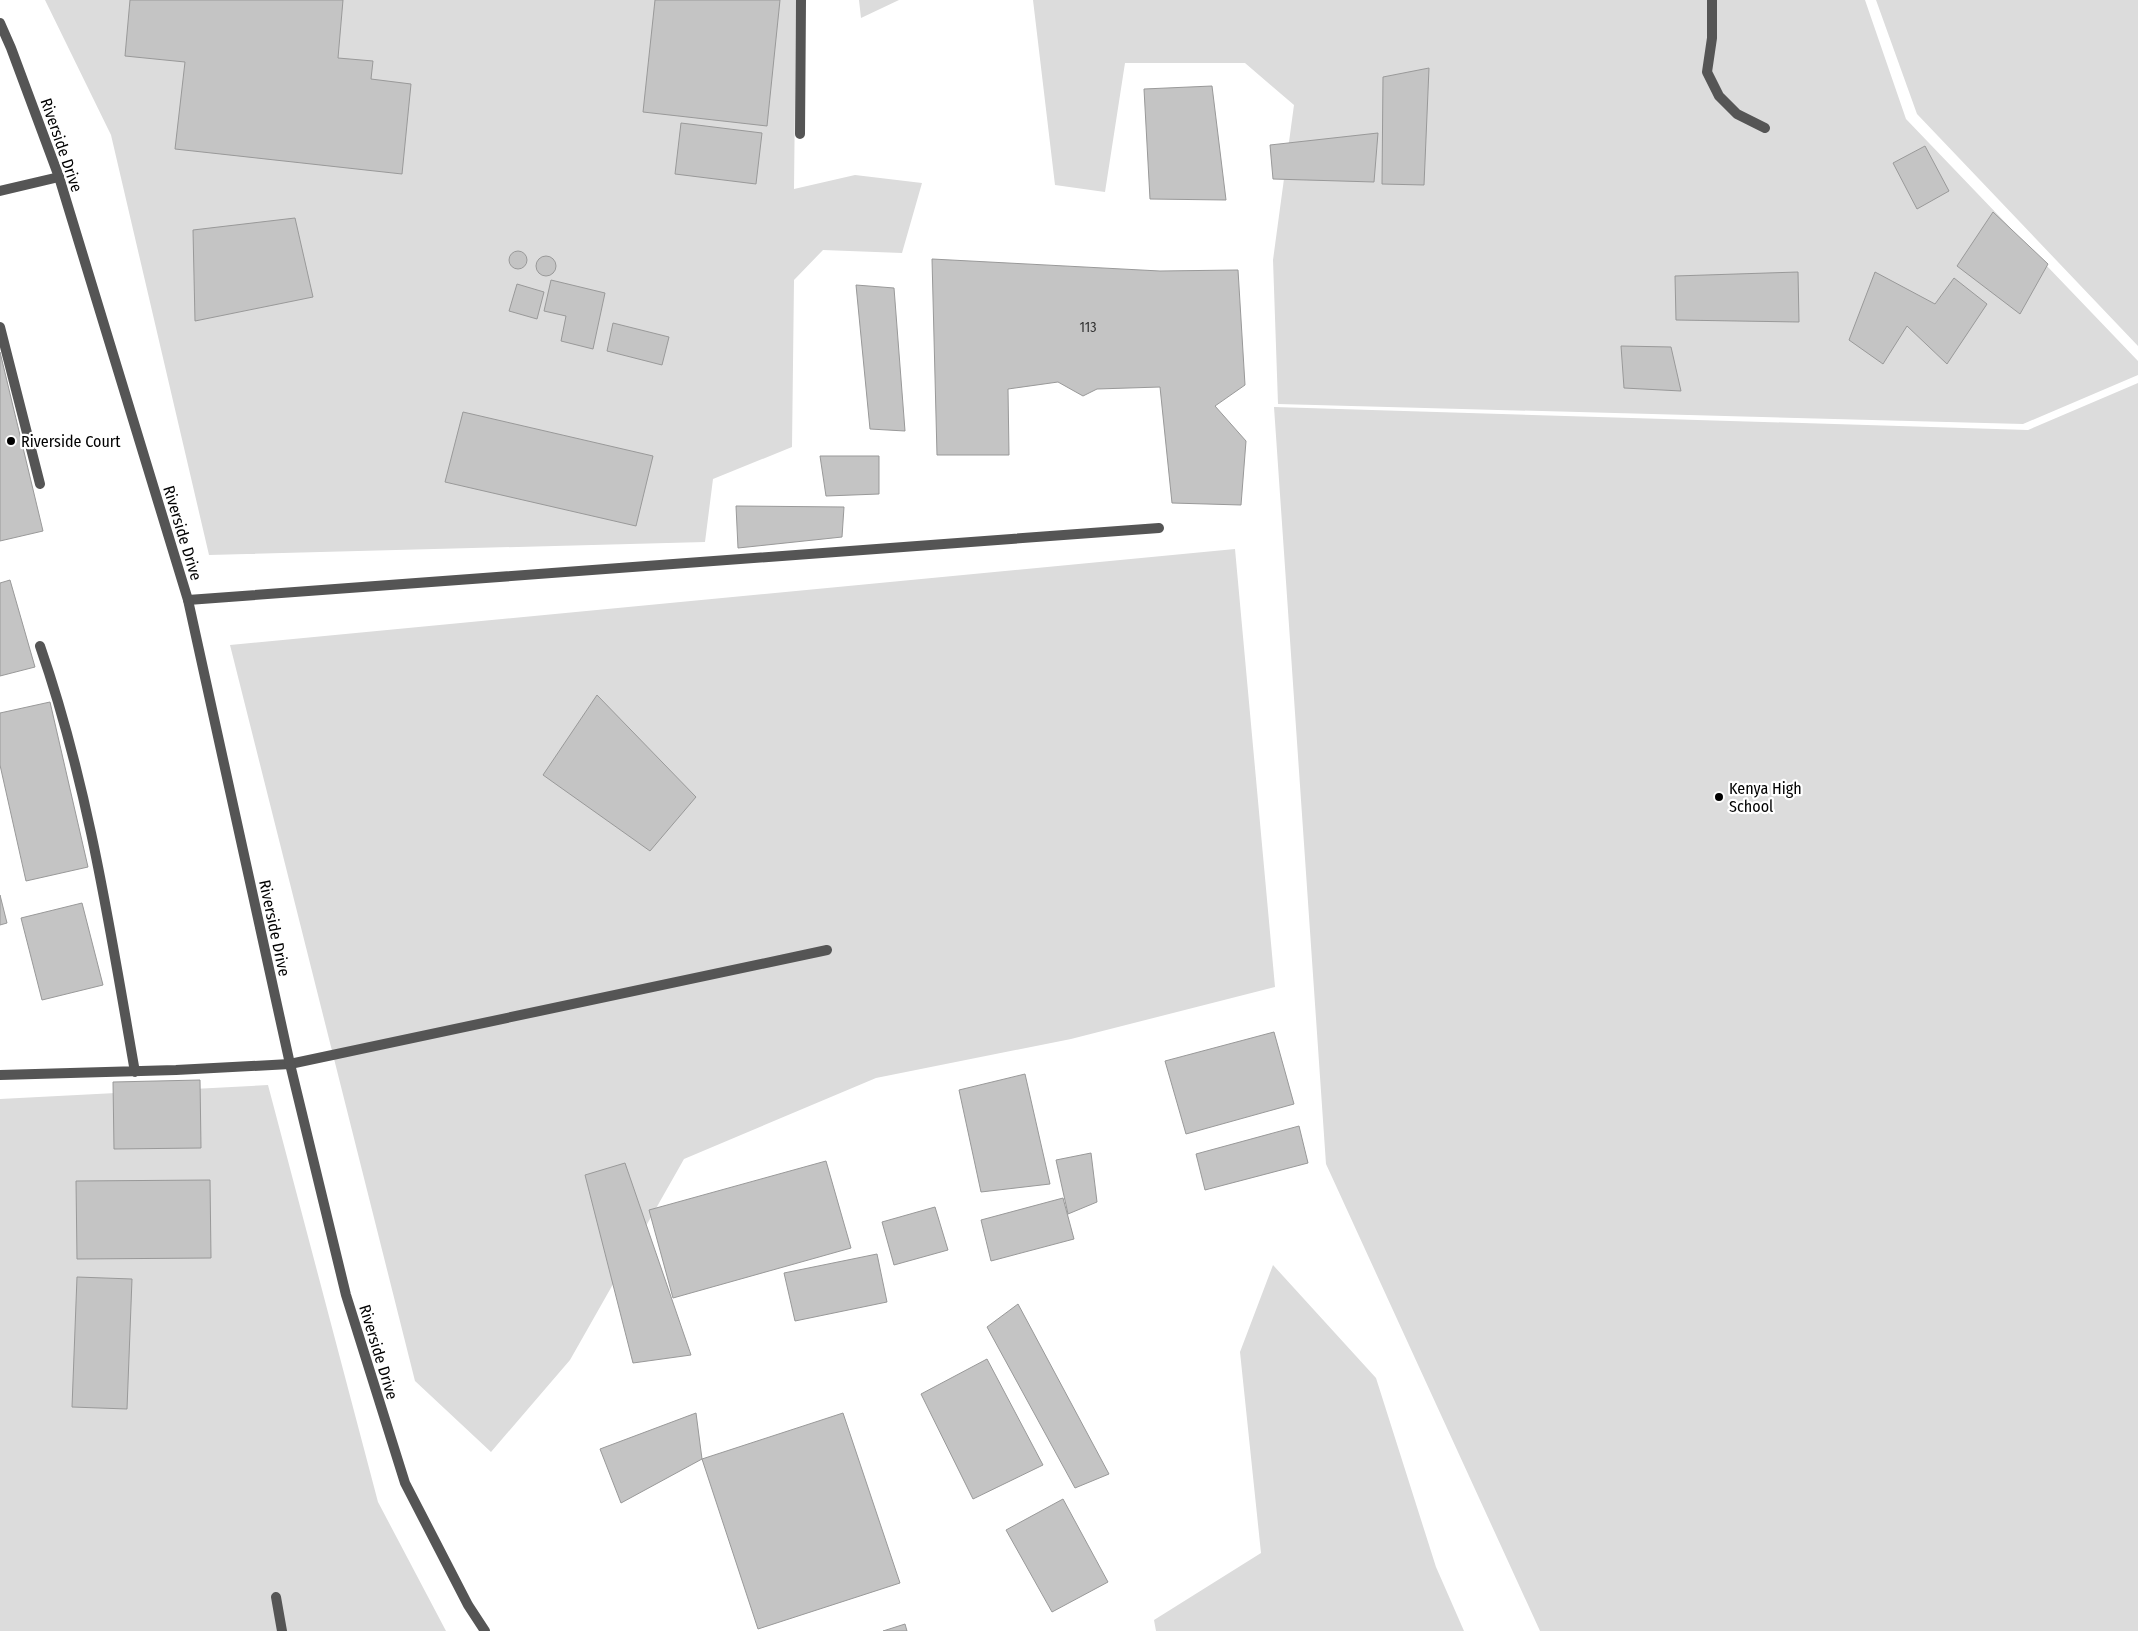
<svg xmlns="http://www.w3.org/2000/svg" width="2138" height="1631" font-family="'Fira Sans Condensed',sans-serif">
<rect width="100%" height="100%" fill="#fff"/>
<path fill="#dcdcdc" d="M45,0H796L794,189L855,175L922,183L902,253L823,250L794,280L792,447L713,479L705,542L209,555L111,135Z
M859,0H899L861,18Z
M1033,0H1865L1906,119L2138,361V375L2023,424L1278,404L1273,260L1294,105L1245,63H1125L1105,192L1055,185Z
M1876,0H2138V346L1917,114Z
M2138,383V1631H1540L1326,1164L1274,407L2028,430Z
M1235,549L1275,987L1071,1039L876,1078L684,1159L570,1360L491,1452L415,1381L230,645Z
M268,1085L378,1502L446,1631H0V1099Z
M1273,1265L1376,1378L1436,1567L1464,1631H1156L1154,1620L1261,1553L1240,1352Z"/>
<path fill="#c4c4c4" stroke="#999" d="M130,0H343L338,58L373,61L371,79L411,84L402,174L175,149L185,62L125,56Z
M655,0H780L767,126L643,112Z
M1429,68L1424,185L1382,184L1383,77Z
M1212,86L1226,200L1150,199L1144,89Z
M681,123L762,133L756,184L675,174Z
M1378,133L1374,182L1273,179L1270,145Z
M1925,146L1949,191L1917,209L1893,163Z
M1993,212L2048,264L2020,314L1957,266Z
M295,218L313,297L195,321L193,230Z
M509 260a9 9 0 1 1 18 0a9 9 0 1 1-18 0Z
M536 266a10 10 0 1 1 20 0a10 10 0 1 1-20 0Z
M932,259L1160,271L1238,270L1245,385L1215,406L1246,441L1241,505L1172,503L1160,387L1097,389L1083,396L1058,382L1008,389L1009,455H937Z
M1798,272L1799,322L1676,320L1675,276Z
M1875,272L1935,304L1954,278L1987,304L1947,364L1907,326L1883,364L1849,340Z
M551,280L605,293L593,349L561,341L566,316L544,311Z
M517,284L544,292L537,319L509,311Z
M856,285L894,288L905,431L870,429Z
M613,323L669,337L662,365L607,351Z
M1621,346L1671,347L1681,391L1624,388Z
M0,352L43,531L0,541Z
M463,412L653,456L636,526L445,482Z
M820,456H879V494L826,496Z
M736,506L844,507L842,537L738,548Z
M10,580L35,667L0,676V583Z
M597,695L696,797L650,851L543,775Z
M50,702L88,867L26,881L0,765V713Z
M0,895L7,923L0,925Z
M82,903L103,985L42,1000L21,918Z
M1274,1032L1294,1104L1186,1134L1165,1061Z
M1025,1074L1050,1184L981,1192L959,1090Z
M200,1080L201,1148L114,1149L113,1082Z
M1299,1126L1308,1163L1205,1190L1196,1154Z
M1091,1153L1097,1202L1068,1214L1056,1160Z
M826,1161L851,1248L673,1298L649,1210Z
M625,1163L691,1355L633,1363L585,1175Z
M210,1180L211,1258L77,1259L76,1181Z
M1063,1198L1074,1239L991,1261L981,1220Z
M935,1207L948,1250L894,1265L882,1222Z
M877,1254L887,1302L795,1321L784,1273Z
M77,1277L132,1279L127,1409L72,1407Z
M1018,1304L1109,1474L1075,1488L987,1327Z
M987,1359L1043,1465L973,1499L921,1394Z
M696,1413L702,1459L621,1503L600,1449Z
M843,1413L900,1583L758,1629L702,1459Z
M1063,1499L1108,1582L1052,1612L1006,1530Z
M905,1624L907,1631H883Z"/>
<g fill="none" stroke-linecap="round" stroke-linejoin="round">
<path stroke="#555" stroke-width="10" d="M0,191L59,177
M0,327L40,484
M188,600L1159,528
M276,1597L282,1631"/>
<path stroke="#555" stroke-width="10" d="M1712,0V38L1707,72L1719,96L1737,114L1765,128
M800,134L801,0
M40,646C88,784 110,929 135,1072
M0,1075L176,1070L290,1064L827,950"/>
<path stroke="#555" stroke-width="10" d="M0,23L11,48L59,177L188,600L290,1064L346,1295L405,1483L468,1605L485,1631"/>
</g>
<g fill="#000" stroke="#fff" stroke-width="2">
<circle cx="11" cy="441" r="5"/>
<circle cx="1719" cy="797" r="5"/>
</g>
<g text-anchor="middle" stroke-width="4.5" stroke-linejoin="round" paint-order="stroke">
<g font-size="14" fill="#313131">
<text x="1088" y="332">113</text>
</g>
<g font-size="16" fill="#000" stroke="#fff">
<text transform="translate(62 145) rotate(71)" y="6">Riverside Drive</text>
<text transform="translate(183 533) rotate(73)" y="6">Riverside Drive</text>
<text transform="translate(275 928) rotate(78)" y="6">Riverside Drive</text>
<text transform="translate(379 1352) rotate(73)" y="6">Riverside Drive</text>
</g>
<g font-size="16" fill="#000" stroke="#fff" text-anchor="start">
<text x="21" y="447">Riverside Court</text>
<text x="1729" y="794">Kenya High<tspan x="1729" dy="18">School</tspan></text>
</g>
</g>
</svg>
